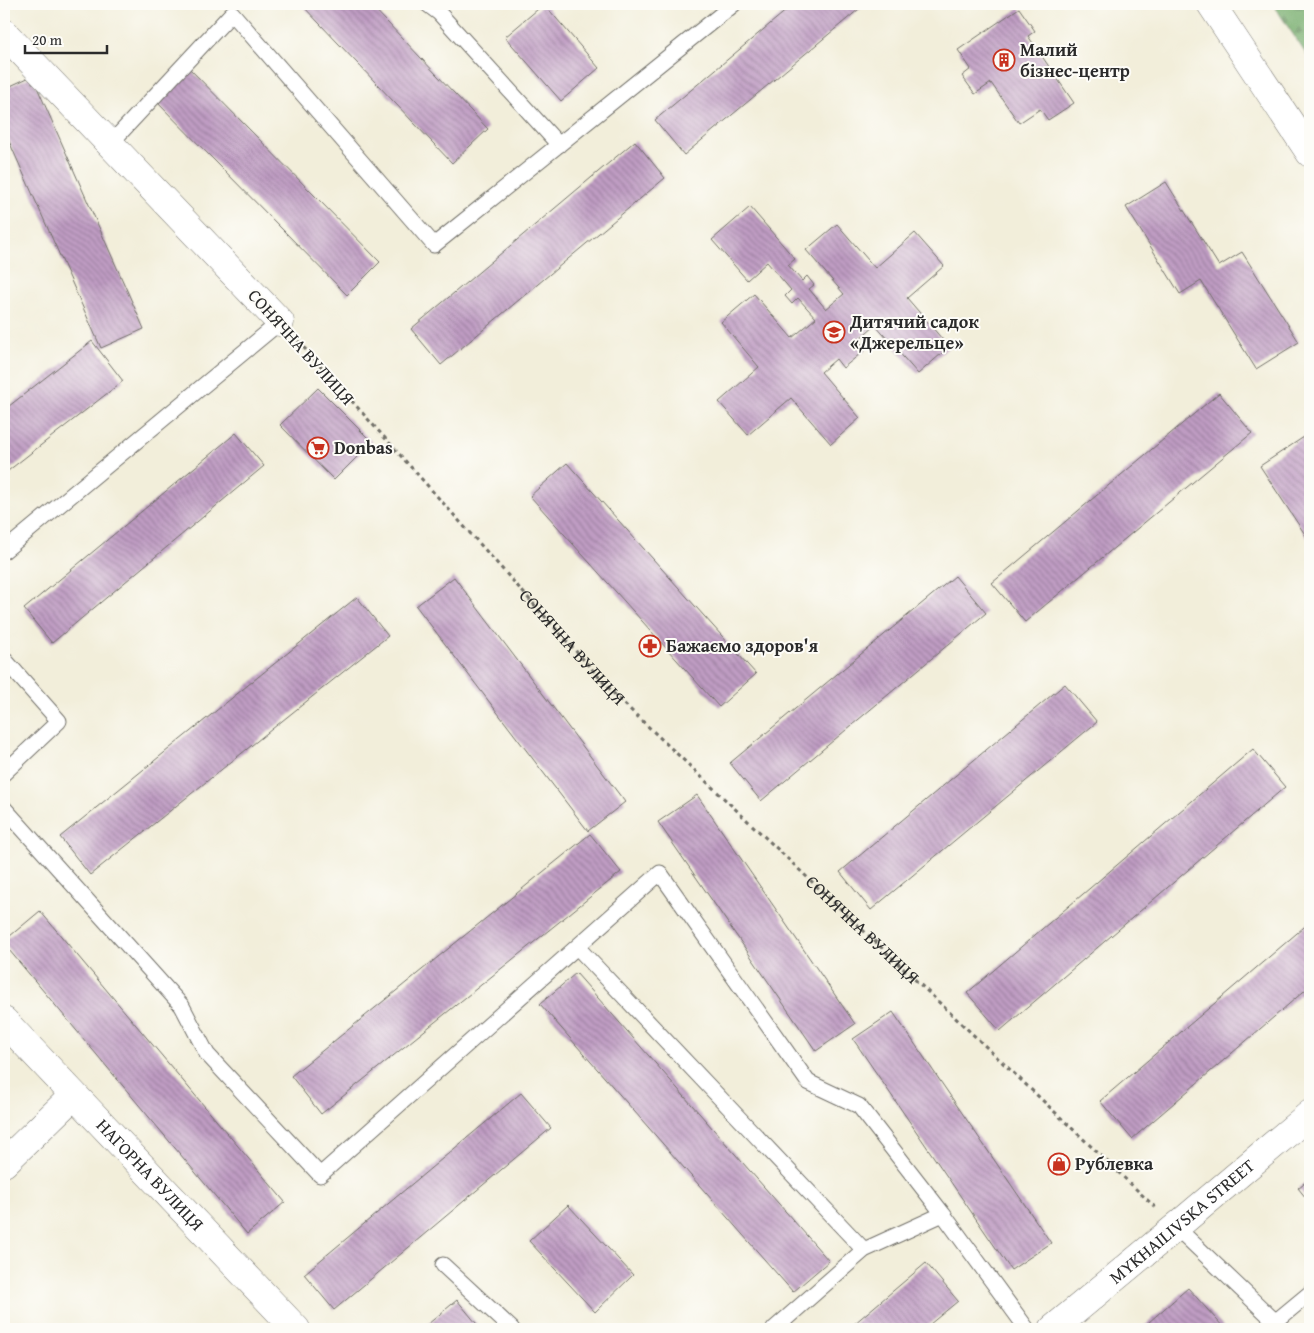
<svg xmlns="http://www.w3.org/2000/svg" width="1314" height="1333" font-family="'Gentium Book Plus',serif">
<defs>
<pattern id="forest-firs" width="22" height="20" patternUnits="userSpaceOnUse" patternTransform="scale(1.25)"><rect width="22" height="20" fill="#71aa68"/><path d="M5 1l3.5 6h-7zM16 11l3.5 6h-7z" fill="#5d8b56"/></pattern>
<pattern id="building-back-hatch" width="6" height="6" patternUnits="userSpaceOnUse" patternTransform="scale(1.25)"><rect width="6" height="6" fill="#bf9cc3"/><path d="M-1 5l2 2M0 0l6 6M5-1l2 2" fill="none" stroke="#9b7f9f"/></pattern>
</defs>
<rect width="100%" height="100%" fill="#fdfcf7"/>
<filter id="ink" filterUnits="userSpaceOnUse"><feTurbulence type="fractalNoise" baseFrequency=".02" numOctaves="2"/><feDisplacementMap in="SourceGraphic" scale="10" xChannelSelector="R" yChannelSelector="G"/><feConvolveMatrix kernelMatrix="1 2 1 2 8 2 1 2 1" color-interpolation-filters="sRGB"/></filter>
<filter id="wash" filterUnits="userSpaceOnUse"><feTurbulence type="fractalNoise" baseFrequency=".0096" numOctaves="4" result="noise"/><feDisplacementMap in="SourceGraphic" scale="20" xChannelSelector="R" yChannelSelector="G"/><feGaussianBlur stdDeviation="1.12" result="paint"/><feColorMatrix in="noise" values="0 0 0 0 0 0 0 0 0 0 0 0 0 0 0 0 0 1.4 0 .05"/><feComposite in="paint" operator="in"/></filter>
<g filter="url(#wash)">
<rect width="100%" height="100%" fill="#f2eeda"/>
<path fill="url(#forest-firs)" stroke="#4e6a4a" d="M1273,4H1310V60Z"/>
<g id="blocks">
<path fill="url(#building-back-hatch)" d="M301,4H370L488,129L452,163Z
M544,4L599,68L561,101L505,37Z
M794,4H865L684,155L655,120Z
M1019,8L1035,31L1028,36L1074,103L1048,120L1040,109L1019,123L991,83L975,94L962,76L971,69L958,50Z
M183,62L380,262L347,295L150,95Z
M32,76L144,329L101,348L4,130V89Z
M635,141L665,178L441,365L411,329Z
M1166,182L1219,266L1242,252L1299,342L1256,369L1201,281L1180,294L1126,207Z
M750,207L795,259L788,265L802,281L807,276L814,285L809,289L826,309L844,294L806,250L837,224L875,268L915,233L944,266L907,298L949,347L918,374L875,325L858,340L866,349L843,368L836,359L821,372L860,418L831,444L791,398L748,435L719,402L759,367L721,322L754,294L792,338L816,318L798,298L792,304L785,296L791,290L767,262L747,280L712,240Z
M92,341L123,381L4,474V410Z
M318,388L372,442L334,480L280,425Z
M1219,393L1252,433L1025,622L992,583Z
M236,433L264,466L52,643L24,609Z
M1310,433V542L1260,466Z
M567,463L756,674L719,707L530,496Z
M955,576L986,613L761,801L730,763Z
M454,577L625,802L588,831L416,606Z
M357,597L388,636L90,875L60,837Z
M1065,684L1097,722L871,910L840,872Z
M1253,749L1285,787L1000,1031L967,993Z
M697,795L855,1024L816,1051L658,822Z
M590,834L621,872L321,1114L291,1076Z
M40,911L285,1202L247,1234L4,944V941Z
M1310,922V986L1132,1139L1100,1101Z
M576,973L829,1261L793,1292L540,1004Z
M893,1012L1051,1243L1011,1270L853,1039Z
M521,1093L551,1128L334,1310L304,1274Z
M1310,1178V1203L1298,1188Z
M568,1205L633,1275L595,1312L529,1241Z
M926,1263L958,1301L924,1329H848Z
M1188,1288L1225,1329H1141Z
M457,1300L481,1329H422Z"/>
</g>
</g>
<g filter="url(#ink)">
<use href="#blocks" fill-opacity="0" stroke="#716f68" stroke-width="1"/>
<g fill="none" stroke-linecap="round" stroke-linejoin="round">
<g stroke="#716f68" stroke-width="17">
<path id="lane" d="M427,4L439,13L559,145
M110,144L232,13L434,245L734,4
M4,551L280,322
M4,659L59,721L4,773
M4,808L182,1006L207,1054L320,1175L660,873L808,1082L859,1106L943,1214L864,1250L578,948
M943,1214L1027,1329
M1176,1227L1283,1329
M443,1265L512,1329
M1275,1322L1310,1293
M774,1329L864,1250"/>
</g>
<g stroke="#716f68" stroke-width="29">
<g id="street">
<path d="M1211,4L1310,153"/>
<path d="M4,33L280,322"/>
<path id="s2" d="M4,1021L296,1329"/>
<path d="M4,1163L73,1096"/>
<path id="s3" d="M1053,1329L1176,1227L1310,1114"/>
</g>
</g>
<path stroke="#716f68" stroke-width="3" stroke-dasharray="4 4" stroke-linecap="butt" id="s1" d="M298,341L616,696L1156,1208"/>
<use href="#lane" stroke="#fff" stroke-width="15"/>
<use href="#street" stroke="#fff" stroke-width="28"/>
</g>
</g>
<defs>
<g id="building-ring" transform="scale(1.125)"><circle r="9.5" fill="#fdfcf7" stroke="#c8321e" stroke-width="1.5"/><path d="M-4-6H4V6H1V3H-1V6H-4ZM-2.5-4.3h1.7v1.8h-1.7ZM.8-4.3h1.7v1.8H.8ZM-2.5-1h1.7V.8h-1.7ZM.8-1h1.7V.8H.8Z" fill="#c8321e"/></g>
<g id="school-ring" transform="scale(1.125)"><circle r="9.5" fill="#fdfcf7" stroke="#c8321e" stroke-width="1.5"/><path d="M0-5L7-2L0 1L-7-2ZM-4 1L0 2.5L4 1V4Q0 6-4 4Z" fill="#c8321e"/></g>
<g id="supermarket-ring" transform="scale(1.125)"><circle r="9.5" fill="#fdfcf7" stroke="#c8321e" stroke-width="1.5"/><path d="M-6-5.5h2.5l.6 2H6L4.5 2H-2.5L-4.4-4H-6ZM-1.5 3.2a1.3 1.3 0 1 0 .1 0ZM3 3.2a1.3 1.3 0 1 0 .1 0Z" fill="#c8321e"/></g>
<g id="pharmacy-ring" transform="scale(1.125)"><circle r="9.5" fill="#fdfcf7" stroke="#c8321e" stroke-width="1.5"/><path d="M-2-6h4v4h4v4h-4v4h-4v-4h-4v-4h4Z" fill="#c8321e"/></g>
<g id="shop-ring" transform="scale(1.125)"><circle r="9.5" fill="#fdfcf7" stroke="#c8321e" stroke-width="1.5"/><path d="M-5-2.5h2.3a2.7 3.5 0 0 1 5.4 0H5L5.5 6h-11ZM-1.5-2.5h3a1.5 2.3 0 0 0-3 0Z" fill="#c8321e"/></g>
</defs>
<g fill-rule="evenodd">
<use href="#building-ring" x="1004" y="60"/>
<use href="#school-ring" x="834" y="332"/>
<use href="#supermarket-ring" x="318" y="448"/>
<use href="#pharmacy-ring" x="650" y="646"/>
<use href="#shop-ring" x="1059" y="1164"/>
</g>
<g text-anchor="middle" stroke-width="4" stroke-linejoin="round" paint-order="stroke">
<g font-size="18" font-weight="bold" fill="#2b2b2b" stroke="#fdfcf7" text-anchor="start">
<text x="1020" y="56">Малий<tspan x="1020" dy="21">бізнес-центр</tspan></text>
<text x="850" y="328">Дитячий садок<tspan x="850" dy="21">«Джерельце»</tspan></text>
<text x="334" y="454">Donbas</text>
<text x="666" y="652">Бажаємо здоров'я</text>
<text x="1075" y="1170">Рублевка</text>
</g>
<g font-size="18" fill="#2b2b2b" stroke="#fdfcf7">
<text transform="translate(301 347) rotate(48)" y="6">СОНЯЧНА ВУЛИЦЯ</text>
<text dy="6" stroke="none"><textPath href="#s1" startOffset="411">СОНЯЧНА ВУЛИЦЯ</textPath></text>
<text dy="6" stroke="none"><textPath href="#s1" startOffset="816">СОНЯЧНА ВУЛИЦЯ</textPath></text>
<text dy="6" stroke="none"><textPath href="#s2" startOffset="212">НАГОРНА ВУЛИЦЯ</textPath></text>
<text dy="6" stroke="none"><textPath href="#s3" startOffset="168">MYKHAILIVSKA STREET</textPath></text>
</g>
</g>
<rect width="1314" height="1333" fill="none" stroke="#fdfcf7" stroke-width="20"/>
<path d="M25 45v8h82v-8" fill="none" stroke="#2b2b2b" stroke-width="2.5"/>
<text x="32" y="45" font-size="15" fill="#2b2b2b" stroke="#fdfcf7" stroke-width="4" paint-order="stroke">20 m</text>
</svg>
